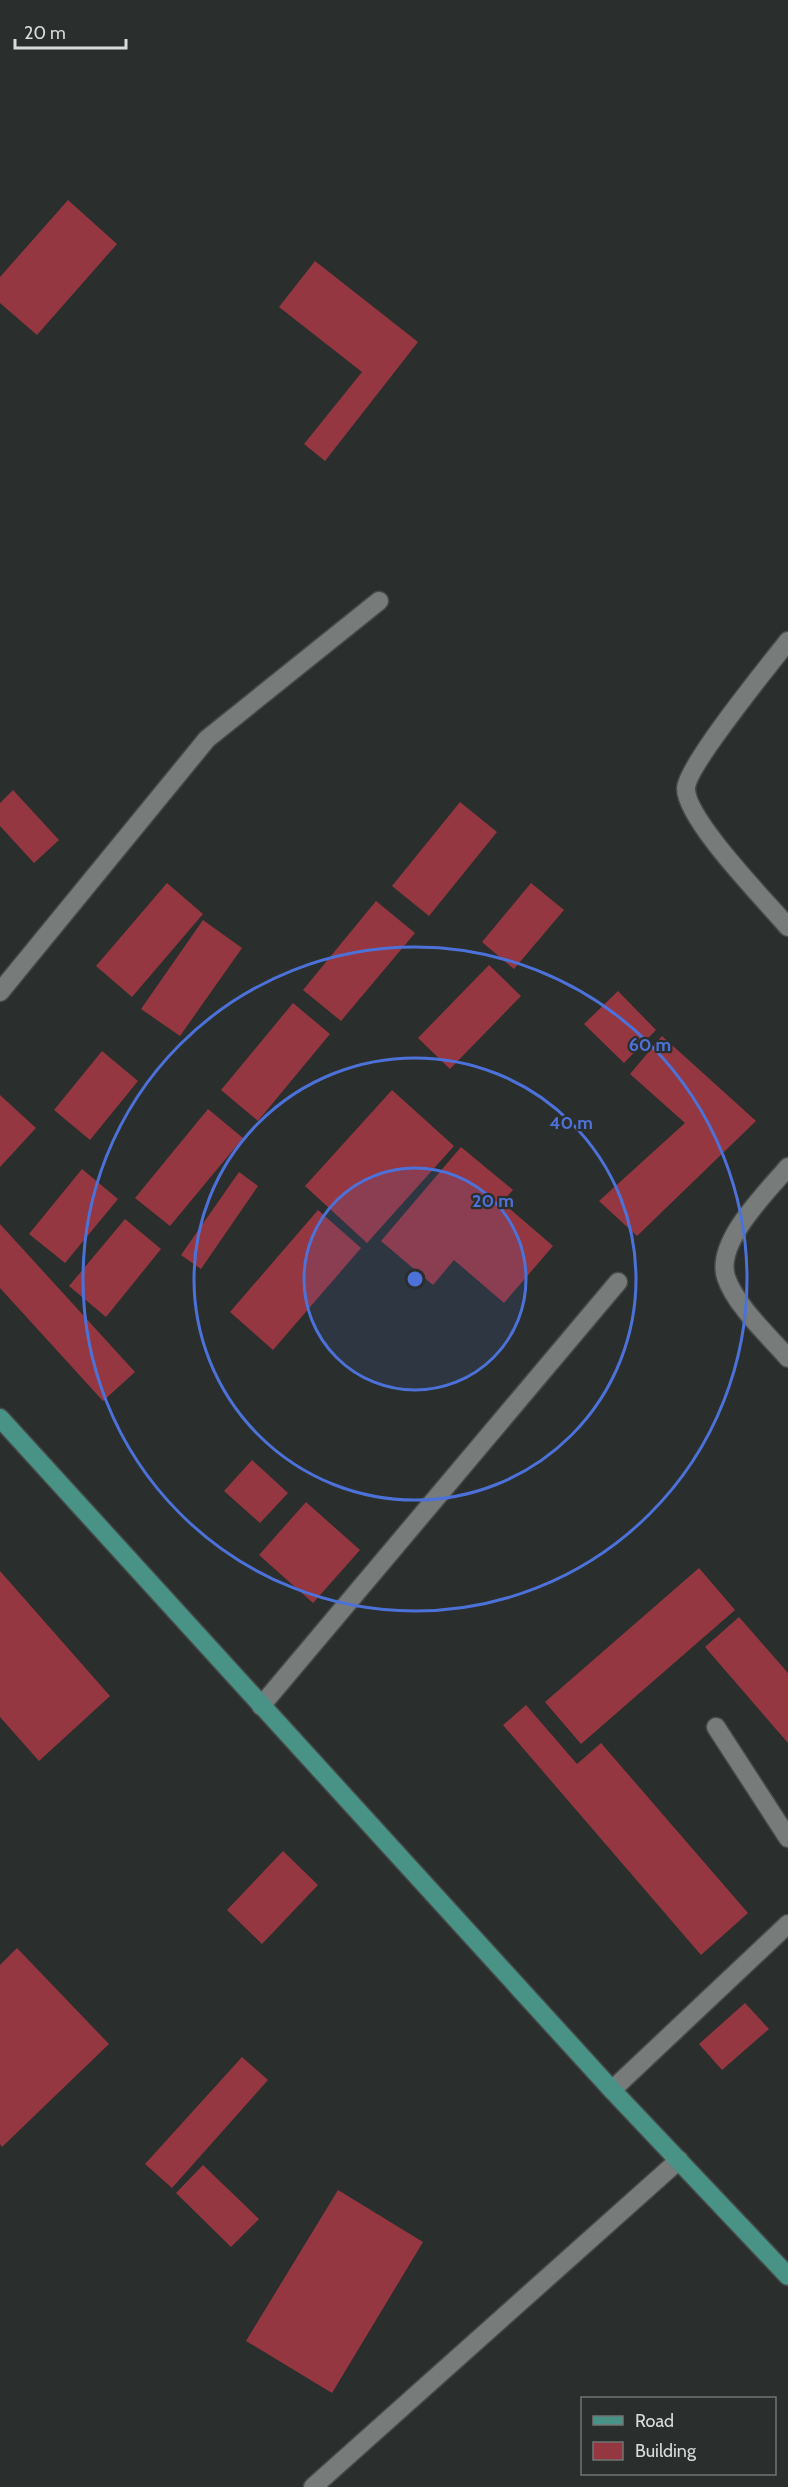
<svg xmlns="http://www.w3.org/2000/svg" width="788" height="2487" font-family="Cabin,sans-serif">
<rect width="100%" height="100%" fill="#2a2e2d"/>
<path fill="#953740" d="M68,200L117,244L37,335L0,303V277Z
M315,261L418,342L325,461L304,444L362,372L279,307Z
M13,790L59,840L34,863L0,826V803Z
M460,802L497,832L429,916L392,886Z
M167,883L203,914L132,997L96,966Z
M531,883L564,910L514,969L482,942Z
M376,901L415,933L341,1021L303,990Z
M203,920L242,948L180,1036L141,1009Z
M489,965L521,996L450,1069L418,1038Z
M618,991L656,1030L624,1063L584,1024Z
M293,1003L330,1034L258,1121L221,1090Z
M662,1036L756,1121L637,1236L599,1201L685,1123L630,1074Z
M102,1051L138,1081L90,1140L54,1110Z
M392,1090L454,1146L367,1243L305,1186Z
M0,1095L36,1128L0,1167Z
M208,1109L243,1138L170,1226L135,1198Z
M461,1147L513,1190L502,1202L553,1246L504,1303L454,1260L433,1285L381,1241Z
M82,1169L118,1199L65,1263L29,1234Z
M239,1172L258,1186L201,1269L181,1255Z
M318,1210L361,1248L273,1350L230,1312Z
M125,1219L161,1249L106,1317L69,1286Z
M0,1224L135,1372L103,1401L0,1288Z
M252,1460L288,1493L260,1523L224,1491Z
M306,1502L360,1550L313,1603L259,1555Z
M699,1568L735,1610L581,1744L545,1702Z
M0,1571L110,1696L39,1761L0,1717Z
M739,1617L788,1673V1743L705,1647Z
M526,1705L577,1764L601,1743L748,1913L701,1955L503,1725Z
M283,1851L318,1885L262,1944L227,1910Z
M17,1948L109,2044L2,2147L0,2144V1965Z
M745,2003L769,2029L722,2070L699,2044Z
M242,2057L268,2080L172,2188L145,2164Z
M203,2165L259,2219L231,2247L176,2193Z
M338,2190L423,2242L332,2393L246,2341Z"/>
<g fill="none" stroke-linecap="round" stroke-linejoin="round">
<g stroke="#464948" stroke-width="21">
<path id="minor" d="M788,641C770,664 687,766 686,788C685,819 766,901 788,927
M0,992L207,739L379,601
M788,1167C767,1192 715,1242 726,1277C735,1305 769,1336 788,1358
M261,1706L618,1282
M716,1727L788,1838
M612,2090L788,1924
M313,2487L679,2160"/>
</g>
<g stroke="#464948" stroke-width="21">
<path id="major" d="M0,1418L612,2090L788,2276"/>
</g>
<use href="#minor" stroke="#777c7a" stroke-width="18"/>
<use href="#major" stroke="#489385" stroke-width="18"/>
</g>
<circle cx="415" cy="1279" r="111" fill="#4c72d9" fill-opacity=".12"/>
<g fill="none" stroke="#4c72d9" stroke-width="3">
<circle cx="415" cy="1279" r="111"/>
<circle cx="415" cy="1279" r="221"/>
<circle cx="415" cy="1279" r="332"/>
</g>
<circle cx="415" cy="1279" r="9" fill="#4c72d9" stroke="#2a2e2d" stroke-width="3"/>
<g font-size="18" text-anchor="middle" font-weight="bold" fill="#4c72d9" stroke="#2a2e2d" stroke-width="4.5" stroke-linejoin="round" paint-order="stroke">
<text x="650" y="1051">60 m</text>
<text x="571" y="1129">40 m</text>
<text x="493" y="1207">20 m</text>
</g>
<rect x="581" y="2397" width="195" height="78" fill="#2a2e2d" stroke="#707473" stroke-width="1.5"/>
<rect x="593" y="2416" width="30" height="9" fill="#489385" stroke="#707473" stroke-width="1.5"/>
<text x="635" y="2427" font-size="18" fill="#d9dcdb">Road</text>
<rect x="593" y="2442" width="30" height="18" fill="#953740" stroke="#707473" stroke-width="1.5"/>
<text x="635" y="2457" font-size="18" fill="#d9dcdb">Building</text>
<path d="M15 39v9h111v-9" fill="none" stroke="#d9dcdb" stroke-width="3"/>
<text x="24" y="39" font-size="18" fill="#d9dcdb" stroke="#2a2e2d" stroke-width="4.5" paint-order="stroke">20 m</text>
</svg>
